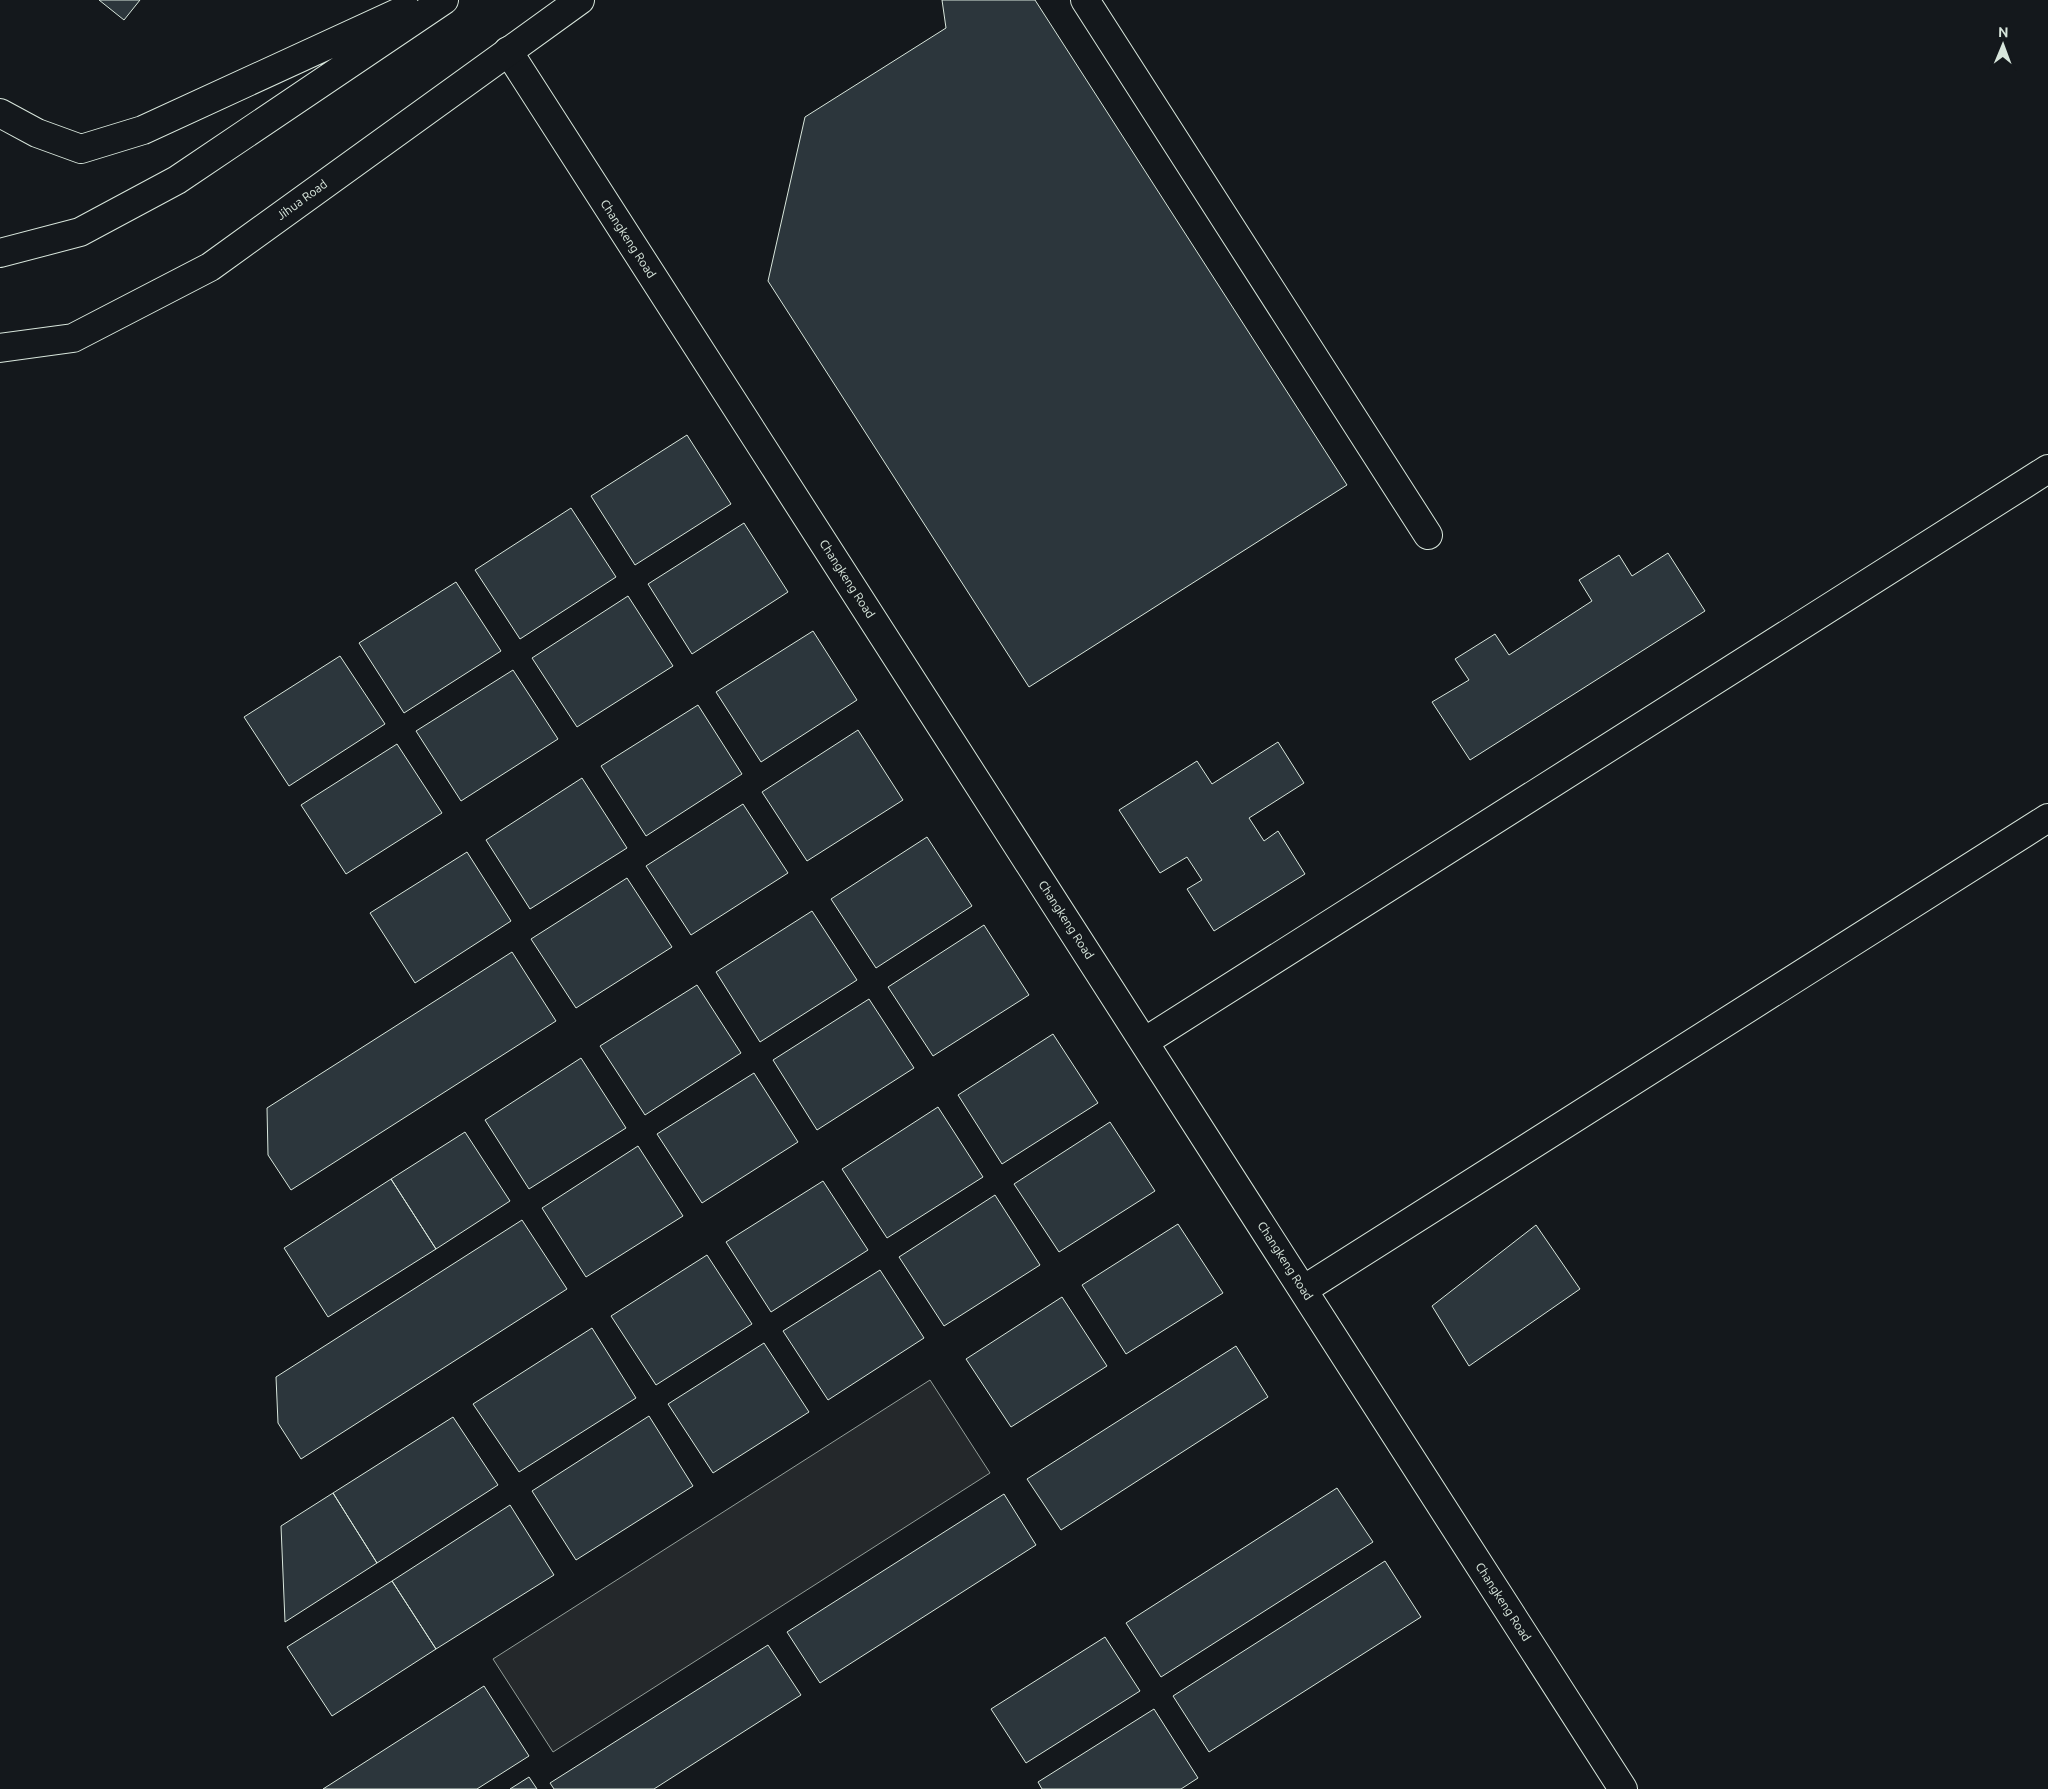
<svg xmlns="http://www.w3.org/2000/svg" width="2048" height="1789" font-family="Ubuntu,sans-serif">
<rect width="100%" height="100%" fill="#14181c"/>
<path fill="#24282b" stroke="#939e99" d="M930,1380L990,1473L553,1752L493,1659Z"/>
<path fill="#2c363c" stroke="#d8e6dc" d="M99,0H140L124,20Z
M942,0H1035L1347,485L1029,687L768,281L805,117L946,28Z
M687,435L731,504L635,565L591,496Z
M571,508L616,577L520,639L475,570Z
M744,523L788,592L692,654L648,584Z
M1668,553L1705,611L1470,760L1432,702L1469,680L1455,659L1495,634L1509,655L1592,601L1579,580L1619,555L1632,576Z
M456,582L501,651L404,713L359,643Z
M628,596L673,666L577,727L532,658Z
M813,631L857,700L761,762L716,692Z
M340,656L385,724L289,786L244,717Z
M513,670L558,739L461,801L416,731Z
M698,705L742,774L646,836L601,766Z
M858,730L903,800L807,861L762,792Z
M1278,742L1304,783L1249,818L1264,841L1278,831L1305,874L1214,931L1187,889L1202,880L1187,857L1160,873L1119,810L1197,761L1212,784Z
M397,744L442,813L346,874L301,805Z
M582,778L627,848L530,909L486,840Z
M743,804L788,873L691,935L646,866Z
M927,837L972,906L876,968L831,899Z
M467,852L511,921L415,983L370,913Z
M627,878L672,947L576,1008L531,939Z
M812,911L857,980L760,1042L716,972Z
M984,925L1029,995L933,1056L888,987Z
M512,952L556,1021L291,1190L268,1155L267,1108Z
M697,985L741,1053L645,1115L600,1046Z
M869,999L914,1068L817,1130L773,1060Z
M1053,1034L1098,1103L1002,1164L958,1095Z
M581,1058L626,1128L529,1189L485,1120Z
M754,1073L798,1142L702,1203L657,1134Z
M938,1107L983,1177L887,1238L842,1169Z
M1110,1122L1155,1191L1059,1252L1014,1184Z
M465,1132L510,1201L436,1249L391,1179Z
M638,1146L683,1216L586,1277L542,1208Z
M391,1179L436,1249L328,1317L284,1248Z
M823,1181L868,1250L771,1312L726,1242Z
M995,1195L1040,1265L944,1326L899,1257Z
M522,1220L567,1289L301,1459L278,1423L276,1377Z
M1178,1224L1223,1293L1126,1354L1082,1285Z
M1536,1225L1580,1289L1469,1366L1432,1306Z
M707,1255L752,1324L656,1385L611,1316Z
M880,1270L924,1338L828,1400L783,1331Z
M1062,1297L1107,1366L1011,1427L966,1359Z
M592,1328L636,1398L519,1472L473,1404Z
M764,1343L809,1412L713,1473L668,1404Z
M1236,1346L1268,1397L1061,1530L1027,1479Z
M649,1416L693,1486L576,1560L532,1491Z
M453,1417L498,1485L377,1563L333,1493Z
M1337,1488L1373,1542L1161,1677L1126,1623Z
M333,1493L377,1563L285,1622L281,1526Z
M1004,1494L1036,1545L820,1683L787,1632Z
M510,1505L554,1575L436,1649L392,1581Z
M1385,1561L1421,1617L1209,1752L1173,1696Z
M392,1581L436,1649L332,1716L287,1647Z
M1105,1637L1140,1691L1026,1763L991,1709Z
M768,1645L801,1695L654,1789H554L550,1783Z
M484,1686L529,1756L477,1789H323Z
M1154,1709L1198,1778L1181,1789H1042L1038,1782Z
M529,1777L537,1789H510Z"/>
<g fill="none" stroke-linecap="round" stroke-linejoin="round">
<g stroke="#d8e6dc" stroke-width="30">
<path id="minor" d="M1085,0L1428,535
M508,51L1623,1789
M1144,1042L2048,469
M1303,1290L2048,818"/>
</g>
<g stroke="#d8e6dc" stroke-width="30">
<path id="primary" d="M0,113L37,133L81,149L143,130L406,9
M0,253L80,232L177,180L444,0
M0,348L73,338L210,267L580,0"/>
</g>
<use href="#minor" stroke="#14181c" stroke-width="28"/>
<use href="#primary" stroke="#14181c" stroke-width="28"/>
</g>
<g text-anchor="middle" stroke-width="4" stroke-linejoin="round" paint-order="stroke">
<g font-size="12" fill="#d8e6dc" stroke="#14181c">
<text transform="translate(302 200) rotate(-36)" y="4">Jihua Road</text>
<text transform="translate(628 239) rotate(57)" y="4">Changkeng Road</text>
<text transform="translate(847 579) rotate(57)" y="4">Changkeng Road</text>
<text transform="translate(1066 920) rotate(57)" y="4">Changkeng Road</text>
<text transform="translate(1285 1261) rotate(57)" y="4">Changkeng Road</text>
<text transform="translate(1503 1602) rotate(57)" y="4">Changkeng Road</text>
</g>
</g>
<g transform="translate(2003 45) rotate(1)" stroke="#14181c" stroke-width="4" paint-order="stroke">
<path d="M0-4L9 19L0 12L-9 19Z" fill="#d8e6dc"/>
<text y="-8" font-size="14" font-weight="bold" text-anchor="middle" fill="#d8e6dc">N</text>
</g>
</svg>
